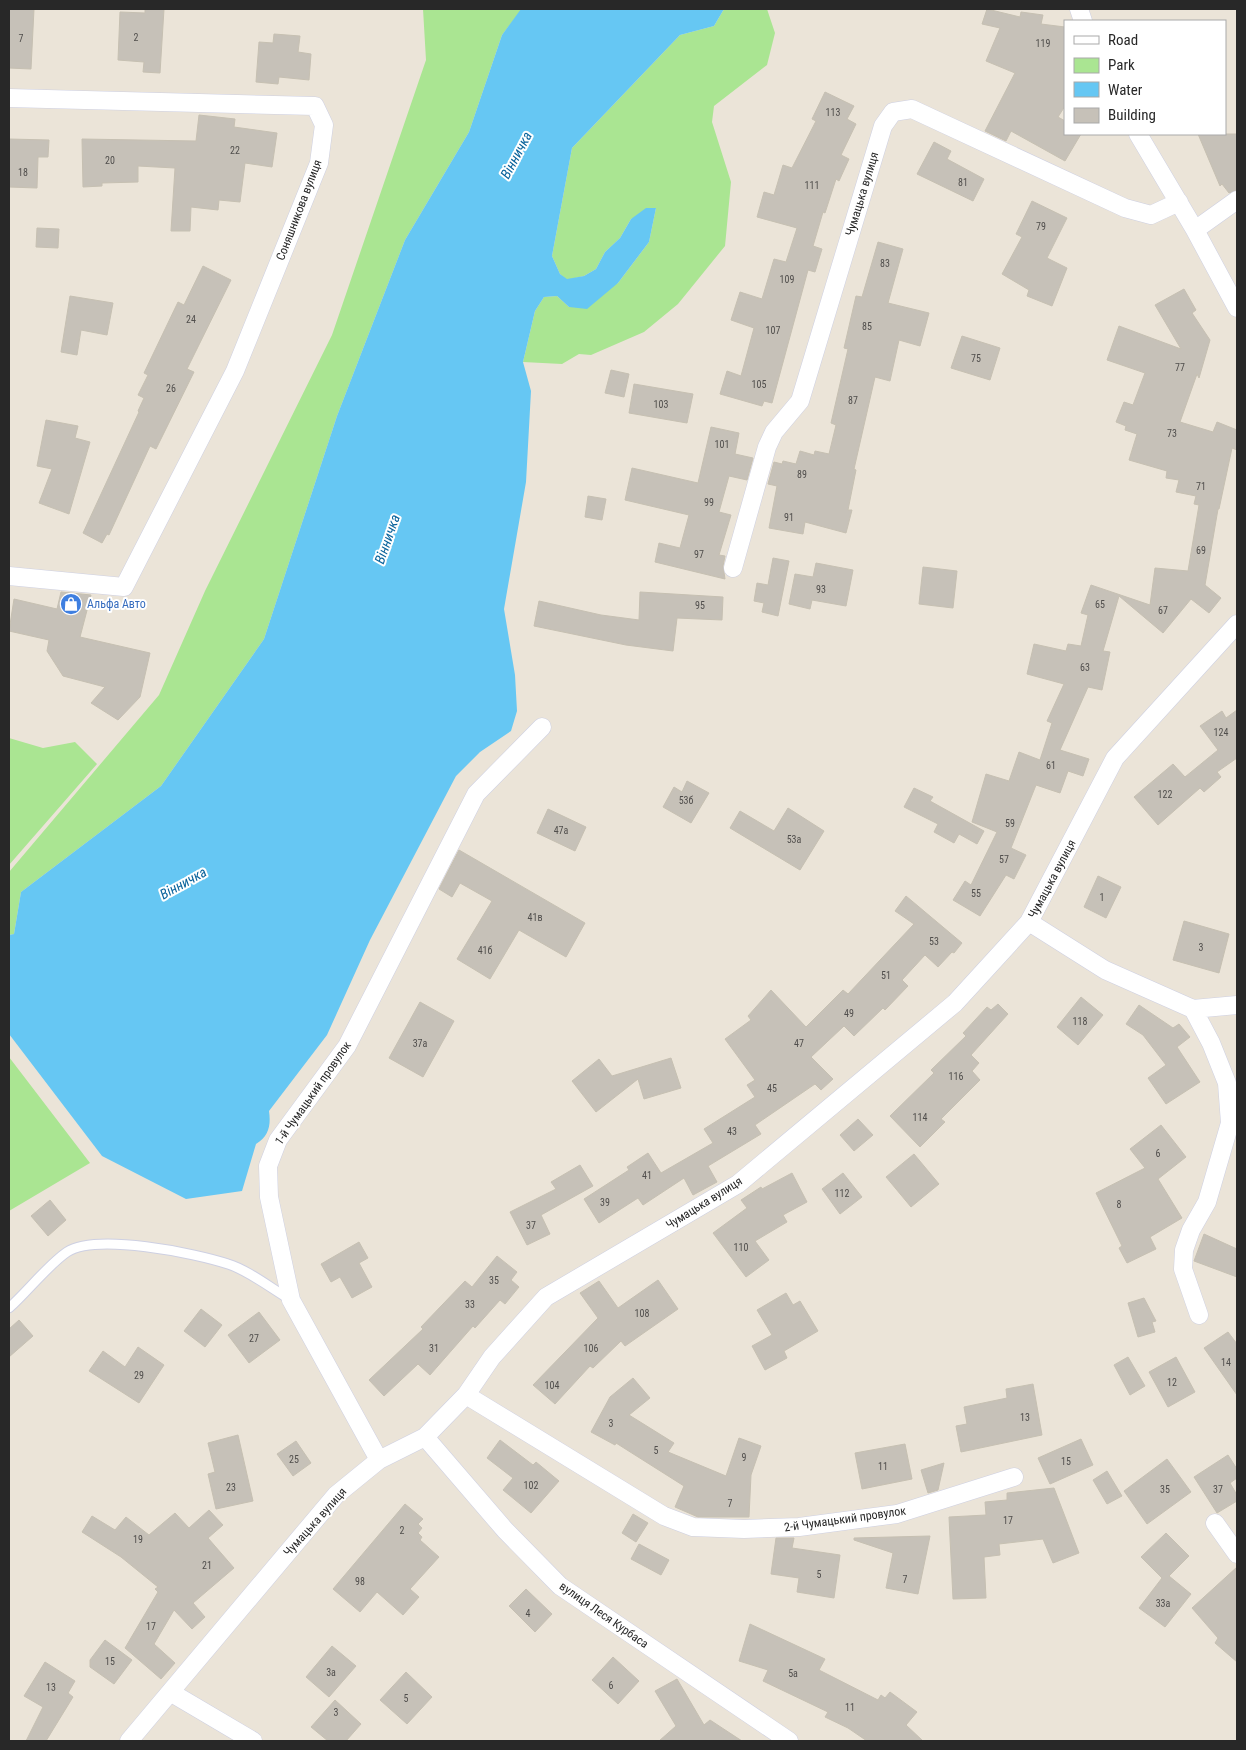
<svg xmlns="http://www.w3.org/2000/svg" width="1246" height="1750" font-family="'Roboto Condensed',sans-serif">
<rect width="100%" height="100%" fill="#ebe4d8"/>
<path fill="#aae592" d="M423,9H522L502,35L469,132L405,240L337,416L264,639L161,786L21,892L14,934L9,935V872L159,695L205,591L332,335L426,60Z
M724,9H767L775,33L767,65L714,106L712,122L731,182L725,246L678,304L644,332L591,355L579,354L562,364L523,362L535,311L544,297L557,296L569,307L618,283L649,242L656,208L631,219L620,238L605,252L596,269L584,276L567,280L560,274L552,256L572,148L680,35L714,26Z
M9,738L43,748L75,742L97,764L9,865Z
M9,1057L90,1163L9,1211Z"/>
<path fill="#66c7f3" d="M521,9H724L714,26L680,35L572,148L552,256L560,274L567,279L584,276L596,269L605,252L620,238L631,219L646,208H656L649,242L618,283L587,309L569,307L557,296L544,297L535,311L523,362L531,391L526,482L504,609L515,675L517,711L511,731L480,752L456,776L370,940L327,1035L269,1111C271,1125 269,1136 256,1144L242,1191L186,1199L102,1156L9,1034V935L14,934L21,892L161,786L264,639L337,416L405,240L469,132L502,35Z"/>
<path fill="#c6c1b8" stroke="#c6c0b2" d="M9,9H34L31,69L9,68Z
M145,9H164L160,73L143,72L144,62L118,60L120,12L145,13Z
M987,9L1020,17L1021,12L1043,15L1041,24L1065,27V106L1058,117L1065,121V134H1081L1065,161L1011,131L1006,141L985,131L1015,73L986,61L1000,28L982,24Z
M274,34L300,36L298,52L311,54L309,80L279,77L278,84L256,82L259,42L273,43Z
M825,92L854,106L847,119L856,124L841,155L849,159L839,181L836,179L825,213L823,212L813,246L822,249L815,272L808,270L772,403L764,401L762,406L720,394L727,371L741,376L754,328L731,320L740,292L762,299L774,259L786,262L797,228L757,217L764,192L774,195L783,165L792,168L816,121L812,119Z
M199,115L235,119L234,127L277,133L272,167L245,163L240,202L219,200L218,210L191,207L190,231H171L175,168L138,166V182L102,183V186L83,187L82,139L196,141Z
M1198,134H1237V190L1229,193L1222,184L1220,186Z
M9,139L49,140L48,157H38L37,188L9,187Z
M934,142L951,151L947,159L984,179L973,201L917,174Z
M1032,201L1067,218L1047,258L1067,268L1052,306L1027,296L1029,290L1002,274L1022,237L1016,234Z
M37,228L59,229L58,248L36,247Z
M878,242L903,249L888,303L929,313L920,346L899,340L890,381L875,377L854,469L856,470L848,510H852L846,533L805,522L803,534L769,528L777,486L768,484L774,462L782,464L783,461L796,464L800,451L814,455L815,451L829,454L836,425L831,423L848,349L844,348L856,296L862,297Z
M203,266L231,280L187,369L194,372L156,449L150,446L109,535L107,534L102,543L83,533L139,412L138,411L144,398L138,395L148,375L144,373L178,302L184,305Z
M1184,289L1196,310L1192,313L1210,340L1199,378L1197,374L1180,422L1213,432L1217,422L1237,430V450L1232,448L1219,509H1218L1205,585L1221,598L1209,613L1191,599L1163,633L1119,596L1103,651L1110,652L1102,690L1088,687L1060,750L1089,759L1083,776L1068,771L1060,793L1036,785L1011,848L1026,855L1014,879L1006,875L980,916L953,900L965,881L971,885L997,832L972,822L986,774L1009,781L1019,752L1040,760L1052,723L1047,721L1064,684L1027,674L1034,644L1066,651L1068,644L1081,646L1088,615L1081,613L1091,585L1150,605L1155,568L1188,571L1199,505L1194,504L1196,496L1176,492L1179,480L1166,478L1167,471L1129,460L1137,434L1125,430L1126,426L1116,422L1124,402L1133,405L1145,373L1107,360L1119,326L1181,349L1155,305Z
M70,296L113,303L107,335L81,330L77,355L61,352Z
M962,336L1000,348L990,380L951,368Z
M611,370L629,374L624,397L605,393Z
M634,384L693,394L687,423L629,413Z
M46,420L78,426L75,438L90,442L69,514L39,503L52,469L37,466Z
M711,427L739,433L735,454L753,458L747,480L729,476L719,512L731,515L719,555L725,556L723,566L725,579L655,562L659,543L680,548L689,515L625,500L632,468L698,483Z
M588,496L606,499L602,520L585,517Z
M773,558L789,561L778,616L762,612L764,603L754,601L757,583L768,585Z
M816,563L853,570L846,606L812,600L810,609L789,604L795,574L813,577Z
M923,567L957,571L953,608L919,604Z
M61,592L91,595L80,637L150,653L140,697L118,720L91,703L105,687L63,676L47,651L49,640L9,631L14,599L57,609Z
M640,592L723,597L722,620L677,618L673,651L626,645L534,626L539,601L601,615L639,620Z
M1237,710V758L1217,772L1221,777L1204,792L1200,788L1158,825L1134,797L1173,764L1185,777L1218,750L1200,726L1222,711L1226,718Z
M687,781L709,793L691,823L663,807L674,787L682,792Z
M914,788L933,797L930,801L984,831L977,844L959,834L954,843L934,832L938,824L904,807Z
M788,808L824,831L800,870L730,828L740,811L774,831Z
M548,809L586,827L575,851L537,833Z
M459,850L585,923L566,957L519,930L490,979L457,959L492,901L460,883L452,897L439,889Z
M1098,876L1121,887L1106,918L1084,907Z
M906,896L962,943L954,953L952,952L938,967L925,955L902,980L908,986L885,1010L883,1008L854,1036L844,1026L811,1057L833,1079L821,1090L815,1084L755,1125L761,1134L708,1166L717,1182L693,1195L684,1178L643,1205L638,1198L599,1223L584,1199L629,1170L627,1167L648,1153L661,1173L713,1143L704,1129L755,1097L747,1085L755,1080L725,1039L751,1020L748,1016L771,990L806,1027L843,990L848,994L914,924L895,911Z
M1184,921L1229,934L1219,973L1173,960Z
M1081,997L1103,1015L1078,1045L1057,1027Z
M420,1002L454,1021L423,1077L389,1058Z
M998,1004L1008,1014L971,1055L979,1063L972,1071L980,1080L941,1119L945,1122L920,1147L890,1116L934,1073L931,1070L966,1036L963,1033L987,1007L991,1010Z
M1139,1005L1173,1028L1179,1024L1190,1037L1177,1047L1200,1082L1166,1104L1148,1078L1166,1065L1143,1035L1126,1024Z
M671,1058L681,1088L644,1099L638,1079L596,1112L572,1081L599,1059L612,1076Z
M858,1119L873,1135L854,1151L840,1135Z
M1161,1125L1186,1157L1158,1179L1182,1218L1150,1237L1156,1249L1127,1263L1119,1248L1122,1246L1096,1193L1145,1168L1130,1149Z
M914,1154L939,1184L911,1207L886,1177Z
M580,1165L593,1186L541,1215L550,1234L527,1245L510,1212L556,1189L551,1182Z
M792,1173L807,1202L783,1215L787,1222L755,1241L769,1260L746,1277L713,1233L747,1208L741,1200L761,1187L762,1189Z
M843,1173L862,1197L840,1214L822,1189Z
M50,1200L66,1220L48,1236L31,1216Z
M1204,1234L1237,1249V1277L1194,1261Z
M359,1242L368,1258L359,1263L372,1287L352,1298L340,1277L331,1282L321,1264Z
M497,1256L517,1272L511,1280L519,1287L505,1304L500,1300L475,1328L473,1326L430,1375L418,1364L384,1396L369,1380L423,1329L421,1327L465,1281L472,1287Z
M658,1280L678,1309L625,1346L621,1341L593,1368L590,1366L555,1404L533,1385L598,1318L580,1293L599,1281L618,1308Z
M786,1293L793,1305L800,1301L818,1331L784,1351L787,1358L765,1370L752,1346L772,1335L757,1310Z
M1144,1298L1156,1321L1152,1322L1155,1332L1138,1337L1128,1303Z
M201,1309L222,1325L205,1347L184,1331Z
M259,1312L280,1340L249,1363L228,1335Z
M19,1320L33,1336L9,1357V1329Z
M1228,1332L1237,1344V1395L1204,1348Z
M138,1347L164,1365L139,1403L89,1371L103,1351L125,1367Z
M1128,1357L1145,1386L1130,1395L1114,1365Z
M1176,1357L1195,1392L1168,1407L1149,1372Z
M633,1378L650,1398L629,1415L674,1443L668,1452L726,1476L739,1438L761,1446L751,1475L749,1517H698L675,1507L684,1486L616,1443L615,1445L591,1432L610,1397Z
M1033,1384L1042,1435L961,1452L956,1426L967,1424L964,1407L1007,1398L1006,1389Z
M238,1435L253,1501L216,1509L208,1474L215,1472L208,1443Z
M1081,1439L1093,1465L1050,1484L1038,1458Z
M500,1440L533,1465L536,1462L559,1481L531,1513L503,1490L513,1478L487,1458Z
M296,1441L311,1463L293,1476L277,1454Z
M905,1444L912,1479L862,1489L855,1453Z
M1228,1455L1237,1469V1478L1230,1483L1237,1495V1501L1217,1513L1194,1477Z
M1167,1459L1191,1492L1147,1524L1124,1491Z
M944,1463L938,1490L928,1493L921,1470Z
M1107,1471L1122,1496L1107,1504L1093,1480Z
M1054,1488L1079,1553L1053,1563L1043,1539L999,1544L1000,1555L984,1557L986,1598L953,1599L949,1517L986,1515L985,1502L1007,1500V1493Z
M405,1504L423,1519L418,1524L422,1528L418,1533L422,1537L420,1540L439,1557L410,1589L419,1597L403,1615L377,1592L360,1612L333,1589Z
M209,1510L223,1525L208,1538L234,1568L193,1603L205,1617L192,1629L174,1610L154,1644L175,1663L161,1679L125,1648L158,1592L155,1589L158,1587L121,1557L82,1532L92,1516L115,1530L126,1517L149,1535L175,1513L189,1528Z
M633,1514L648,1523L636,1542L622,1533Z
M1166,1533L1189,1556L1169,1576L1191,1594L1165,1627L1139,1608L1162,1578L1141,1557Z
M930,1536L918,1594L886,1588L893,1553L854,1540V1538Z
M776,1538H794L792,1548L840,1555L834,1598L797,1592L799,1578L771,1574Z
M639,1544L669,1560L661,1575L631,1559Z
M1237,1567V1662L1215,1643L1218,1638L1192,1608Z
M526,1589L552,1614L535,1632L509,1606Z
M750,1624L825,1659L819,1670L878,1700L881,1695L885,1698L890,1692L917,1712L906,1725L923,1741H867L848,1728L825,1717L828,1712L763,1681L768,1670L739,1661Z
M105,1640L132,1660L114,1684L90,1667V1660Z
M332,1646L356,1666L329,1697L306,1677Z
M613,1657L639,1681L618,1704L592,1680Z
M45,1662L75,1681L68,1693L73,1697L46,1741H26L43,1707L24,1696Z
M406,1672L432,1697L407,1724L380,1700Z
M677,1679L704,1725L710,1720L742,1741H659L676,1726L655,1691Z
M335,1700L361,1724L346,1741H328L311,1727Z"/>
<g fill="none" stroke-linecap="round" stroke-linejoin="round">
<g stroke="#ced0e2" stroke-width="11">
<path id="lane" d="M9,1308C27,1292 49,1264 67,1252C96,1233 195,1253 228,1264C248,1270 272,1289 291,1300"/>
</g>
<g stroke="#ced0e2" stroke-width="19">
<path id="street" d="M1079,9L1083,21
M9,98L315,106L324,125L319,163L235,371L124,587L9,576
M1138,134L1195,230L1237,308
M1195,230L1237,200
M733,568L767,447L774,432L800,401L883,126L893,112L912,109L1125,208L1151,215L1179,202
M1029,922L1105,970L1193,1009L1211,1043L1227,1083L1230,1123L1207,1202L1191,1230L1184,1250L1183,1269L1199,1315
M1193,1009L1237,1005
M466,1395L664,1516L693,1527L744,1529L799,1527L897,1514L1014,1477
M425,1437L505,1530L560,1586L789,1741
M379,1460L291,1300L269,1197L268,1166L278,1140L347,1046L476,794L542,727
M1215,1523L1237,1554
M170,1692L253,1741
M129,1741L336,1495L379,1460L425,1437L466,1395L492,1357L546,1297L738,1184L955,1003L1029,922L1115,758L1237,624"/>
</g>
<use href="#lane" stroke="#fff" stroke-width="9"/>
<use href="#street" stroke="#fff" stroke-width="18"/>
</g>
<defs>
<g id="shop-disc" transform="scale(1.125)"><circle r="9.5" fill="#3f7fe0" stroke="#fff"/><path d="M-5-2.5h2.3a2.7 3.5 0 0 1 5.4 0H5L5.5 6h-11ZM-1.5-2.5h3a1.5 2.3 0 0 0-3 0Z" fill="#fff"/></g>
</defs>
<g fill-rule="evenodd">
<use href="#shop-disc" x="71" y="604"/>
</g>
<g text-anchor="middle" stroke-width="4" stroke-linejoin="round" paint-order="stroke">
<g font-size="10" fill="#504e4c">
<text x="136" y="41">2</text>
<text x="21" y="42">7</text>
<text x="1043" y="47">119</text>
<text x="833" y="116">113</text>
<text x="235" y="154">22</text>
<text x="110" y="164">20</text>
<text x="23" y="176">18</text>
<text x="963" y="186">81</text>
<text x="812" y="189">111</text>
<text x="1041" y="230">79</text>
<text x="885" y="267">83</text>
<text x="787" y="283">109</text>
<text x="191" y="323">24</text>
<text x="867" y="330">85</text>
<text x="773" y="334">107</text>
<text x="976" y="362">75</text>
<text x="1180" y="371">77</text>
<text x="759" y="388">105</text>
<text x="171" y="392">26</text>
<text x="853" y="404">87</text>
<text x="661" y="408">103</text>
<text x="1172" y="437">73</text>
<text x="722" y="448">101</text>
<text x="802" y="478">89</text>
<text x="1201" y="490">71</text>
<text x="709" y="506">99</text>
<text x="789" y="521">91</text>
<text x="1201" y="554">69</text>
<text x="699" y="558">97</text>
<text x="821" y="593">93</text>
<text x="1100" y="608">65</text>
<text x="700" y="609">95</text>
<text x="1163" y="614">67</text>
<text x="1085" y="671">63</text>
<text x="1221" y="736">124</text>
<text x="1051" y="769">61</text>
<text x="1165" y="798">122</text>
<text x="686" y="804">53б</text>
<text x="1010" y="827">59</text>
<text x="561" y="834">47а</text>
<text x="794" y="843">53а</text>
<text x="1004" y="863">57</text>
<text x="976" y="897">55</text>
<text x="1102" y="901">1</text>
<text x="535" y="921">41в</text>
<text x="934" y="945">53</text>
<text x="1201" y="951">3</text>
<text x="485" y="954">41б</text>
<text x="886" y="979">51</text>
<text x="849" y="1017">49</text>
<text x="1080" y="1025">118</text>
<text x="420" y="1047">37а</text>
<text x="799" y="1047">47</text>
<text x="956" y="1080">116</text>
<text x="772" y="1092">45</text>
<text x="920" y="1121">114</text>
<text x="732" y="1135">43</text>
<text x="1158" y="1157">6</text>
<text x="647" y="1179">41</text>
<text x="842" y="1197">112</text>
<text x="605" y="1206">39</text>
<text x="1119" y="1208">8</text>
<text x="531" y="1229">37</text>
<text x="741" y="1251">110</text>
<text x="494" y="1284">35</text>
<text x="470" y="1308">33</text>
<text x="642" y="1317">108</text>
<text x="254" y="1342">27</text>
<text x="434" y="1352">31</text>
<text x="591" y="1352">106</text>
<text x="1226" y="1366">14</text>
<text x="139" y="1379">29</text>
<text x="1172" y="1386">12</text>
<text x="552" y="1389">104</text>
<text x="1025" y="1421">13</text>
<text x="611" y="1427">3</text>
<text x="656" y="1454">5</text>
<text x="744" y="1461">9</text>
<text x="294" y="1463">25</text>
<text x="1066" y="1465">15</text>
<text x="883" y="1470">11</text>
<text x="531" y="1489">102</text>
<text x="231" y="1491">23</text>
<text x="1165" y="1493">35</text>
<text x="1218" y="1493">37</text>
<text x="730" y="1507">7</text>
<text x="1008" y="1524">17</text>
<text x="402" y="1534">2</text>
<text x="138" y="1543">19</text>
<text x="207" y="1569">21</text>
<text x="819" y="1578">5</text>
<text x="905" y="1583">7</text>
<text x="360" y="1585">98</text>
<text x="1163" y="1607">33а</text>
<text x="528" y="1617">4</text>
<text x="151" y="1630">17</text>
<text x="110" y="1665">15</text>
<text x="331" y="1676">3а</text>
<text x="793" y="1677">5а</text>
<text x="611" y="1689">6</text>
<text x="51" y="1691">13</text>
<text x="406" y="1702">5</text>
<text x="850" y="1711">11</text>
<text x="336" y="1716">3</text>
</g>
<g font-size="12" fill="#282828" stroke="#fff">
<text transform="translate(862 194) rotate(-73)" y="4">Чумацька вулиця</text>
<text transform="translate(299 210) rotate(-69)" y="4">Соняшникова вулиця</text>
<text transform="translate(1052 879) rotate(-62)" y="4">Чумацька вулиця</text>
<text transform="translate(313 1093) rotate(-55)" y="4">1-й Чумацький провулок</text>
<text transform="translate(704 1203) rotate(-32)" y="4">Чумацька вулиця</text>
<text transform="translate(845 1519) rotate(-8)" y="4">2-й Чумацький провулок</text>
<text transform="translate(315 1522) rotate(-48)" y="4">Чумацька вулиця</text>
<text transform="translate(604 1615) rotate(35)" y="4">вулиця Леся Курбаса</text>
</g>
<g font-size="12" fill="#366cbe" stroke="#fff" text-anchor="start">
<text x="87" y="608">Альфа Авто</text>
</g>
<g font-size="14" font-style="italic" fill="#08629b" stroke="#fff">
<text transform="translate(516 155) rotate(-62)" y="5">Вінничка</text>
<text transform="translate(387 539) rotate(-71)" y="5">Вінничка</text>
<text transform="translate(183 883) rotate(-29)" y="5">Вінничка</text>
</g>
</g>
<rect width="1246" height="1750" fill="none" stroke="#282828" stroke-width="20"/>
<rect x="1064" y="20" width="162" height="115" fill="#ffffff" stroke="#a9a9a9"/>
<rect x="1074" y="36" width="25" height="8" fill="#ffffff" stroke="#a9a9a9"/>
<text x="1108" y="45" font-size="15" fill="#282828">Road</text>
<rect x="1074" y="58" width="25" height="15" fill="#aae592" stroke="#a9a9a9"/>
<text x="1108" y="70" font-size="15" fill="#282828">Park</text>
<rect x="1074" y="82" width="25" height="15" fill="#66c7f3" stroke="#a9a9a9"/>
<text x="1108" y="95" font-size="15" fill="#282828">Water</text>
<rect x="1074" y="108" width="25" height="15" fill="#c6c1b8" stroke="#a9a9a9"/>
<text x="1108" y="120" font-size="15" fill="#282828">Building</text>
</svg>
